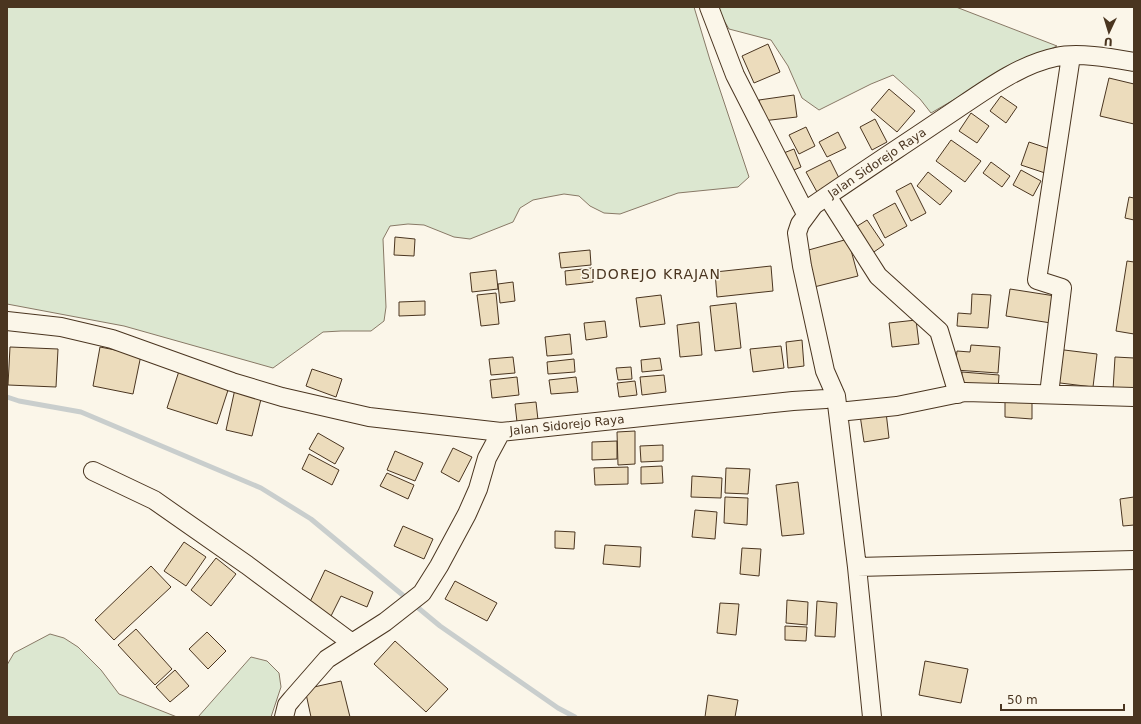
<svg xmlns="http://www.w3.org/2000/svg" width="1141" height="724" font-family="'DejaVu Sans',sans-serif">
<rect width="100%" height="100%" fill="#fbf6e9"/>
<path fill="#dce7d0" stroke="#887966" d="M7,7H694L710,60L749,177L738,187L678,193L620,214L604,213L590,206L579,196L564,194L548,197L533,200L520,208L513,222L470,239L454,237L424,225L408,224L390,226L383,239L386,307L384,321L371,331H341L323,332L273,368L124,326L7,304Z
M716,7H956L1057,46L993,77L931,113L920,99L893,75L871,84L819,110L802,98L788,66L771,40L729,29Z
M50,634L64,638L78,647L101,670L119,694L177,717H7V665L14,653Z
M251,657L267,661L279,673L281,687L271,717H198Z"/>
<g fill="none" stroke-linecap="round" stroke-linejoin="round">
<path stroke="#c9cecd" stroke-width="5" d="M7,397L19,401L81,412L261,488L311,519L440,626L558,708L575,717"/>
</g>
<path fill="#ecdcbc" stroke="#4a3520" d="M768,44L780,72L754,83L742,56Z
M1109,78L1134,84V124L1100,116Z
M889,89L915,111L897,132L871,110Z
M794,95L797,117L762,121L759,100Z
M1001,96L1017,107L1006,123L990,111Z
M971,113L989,126L977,143L959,131Z
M875,119L887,142L872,150L860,127Z
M806,127L815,146L799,154L789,135Z
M838,132L846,148L827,157L819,142Z
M951,140L981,161L965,182L936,161Z
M1029,142L1053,150L1045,173L1021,165Z
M794,149L801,167L789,172L781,154Z
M830,160L840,180L817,192L806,172Z
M991,162L1010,176L1002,187L983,173Z
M1021,170L1041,181L1033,196L1013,185Z
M928,172L952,191L940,205L917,186Z
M911,183L926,213L911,221L896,191Z
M1129,197L1134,198V220L1125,218Z
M895,203L907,226L885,238L873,215Z
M867,220L884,245L868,256L851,230Z
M395,237L415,239L414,256L394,255Z
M848,239L858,276L814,287L805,251Z
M590,250L591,265L561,268L559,253Z
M1127,261L1134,262V334L1116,331Z
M771,266L773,291L717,297L715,272Z
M592,268L593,282L566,285L565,271Z
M496,270L498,289L472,292L470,273Z
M513,282L515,301L500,303L498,284Z
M1010,289L1055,296L1051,323L1006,316Z
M496,293L499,324L481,326L477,295Z
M972,294L991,295L988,328L957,326L958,313L971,314Z
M661,295L665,324L640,327L636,298Z
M425,301V315L399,316V302Z
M736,303L741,348L715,351L710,306Z
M916,320L919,344L892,347L889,323Z
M605,321L607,337L586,340L584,323Z
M699,322L702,355L680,357L677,325Z
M570,334L572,354L547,356L545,337Z
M802,340L804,366L788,368L786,342Z
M971,345L1000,347L998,373L955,370L957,351L970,352Z
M781,346L784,368L753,372L750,349Z
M10,347L58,349L56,387L8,385Z
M100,347L141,355L133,394L93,386Z
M1056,349L1097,354L1093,387L1052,382Z
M513,357L515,373L491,375L489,359Z
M1115,357L1134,358V391L1113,390Z
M660,358L662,370L642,372L641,360Z
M574,359L575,372L548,374L547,362Z
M631,367L632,379L618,380L616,368Z
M180,368L230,384L217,424L167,408Z
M312,369L342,379L336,397L306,386Z
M962,372L999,375L998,391L961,388Z
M664,375L666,392L642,395L640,377Z
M517,377L519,395L492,398L490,380Z
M576,377L578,392L551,394L549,380Z
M635,381L637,395L619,397L617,383Z
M235,389L262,395L252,436L226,430Z
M1005,399L1032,400V419L1005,417Z
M536,402L538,420L517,422L515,404Z
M886,412L889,438L864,442L860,415Z
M635,431V464L618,465L617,432Z
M318,433L344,448L335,464L309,449Z
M617,441V459L592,460V442Z
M663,445V461L641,462L640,446Z
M453,448L472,457L459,482L441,472Z
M395,451L423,463L415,481L387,470Z
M309,454L339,470L332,485L302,469Z
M662,466L663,483L641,484V467Z
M628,467V484L595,485L594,468Z
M726,468L750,469L748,494L725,493Z
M387,473L414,485L408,499L380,486Z
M692,476L722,478L721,498L691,497Z
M798,482L804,534L782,536L776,485Z
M725,497L748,498L747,525L724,523Z
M1134,497V525L1123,526L1120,499Z
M695,510L717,512L715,539L692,537Z
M403,526L433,539L424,559L394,546Z
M555,531L575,532L574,549L555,548Z
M184,542L206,557L186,586L164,571Z
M605,545L641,547L640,567L603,564Z
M742,548L761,549L759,576L740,574Z
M216,558L236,574L211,606L191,590Z
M151,566L171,587L114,640L95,620Z
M325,570L373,592L367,607L341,596L331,616L308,606Z
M455,581L497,603L487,621L445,599Z
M787,600L808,602L807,625L786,623Z
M817,601L837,603L835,637L815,636Z
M720,603L739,604L736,635L717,633Z
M785,626L807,627L806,641L785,640Z
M136,629L172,669L155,685L118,645Z
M207,632L226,651L208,669L189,649Z
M395,641L448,689L426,712L374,664Z
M925,661L968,669L961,703L919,695Z
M175,670L189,686L170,702L156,687Z
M341,681L350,717H311L305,689Z
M708,695L738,700L735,717H705Z"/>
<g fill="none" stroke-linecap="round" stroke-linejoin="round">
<g stroke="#4a3520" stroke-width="20">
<path id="minor" d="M709,7L735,75L806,214
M827,196L878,276L939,331L958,394
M7,321L61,327L112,339L232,382L282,397L369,417L501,432
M1049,394L1062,288L1037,280L1071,56
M836,396L857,567L872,717
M838,412L897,406L965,392L1134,397
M93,471L154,500L247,565L352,643
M857,567L1134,560
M284,717L287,705L292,699L327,659L385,622L422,593L439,566L467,514L478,489L487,458L501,432L793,401L826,399L836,396L825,371L802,266L797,233L800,224L814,205C856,176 899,148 942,119C976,97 1016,65 1056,57C1078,52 1111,58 1134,62"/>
</g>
<use href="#minor" stroke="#fbf6e9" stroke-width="18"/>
</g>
<g text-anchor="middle" stroke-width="3" stroke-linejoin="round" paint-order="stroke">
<g font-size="12" fill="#4a3520" stroke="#fbf6e9">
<text transform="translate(877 163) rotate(-34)" y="4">Jalan Sidorejo Raya</text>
<text transform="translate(567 425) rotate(-6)" y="4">Jalan Sidorejo Raya</text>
</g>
<g font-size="14" letter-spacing="1" fill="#4a3520" stroke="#fbf6e9">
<text x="651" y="279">SIDOREJO KRAJAN</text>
</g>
</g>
<rect width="1141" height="724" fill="none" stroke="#4a3520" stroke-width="16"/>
<g transform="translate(1109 32) rotate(184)" stroke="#fbf6e9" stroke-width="3" paint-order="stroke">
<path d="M0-3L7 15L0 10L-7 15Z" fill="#4a3520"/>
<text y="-6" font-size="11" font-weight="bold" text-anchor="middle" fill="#4a3520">U</text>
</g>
<path d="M1001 704v6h123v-6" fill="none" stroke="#4a3520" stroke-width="2"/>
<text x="1007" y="704" font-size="12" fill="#4a3520" stroke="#fbf6e9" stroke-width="3" paint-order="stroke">50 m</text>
</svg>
